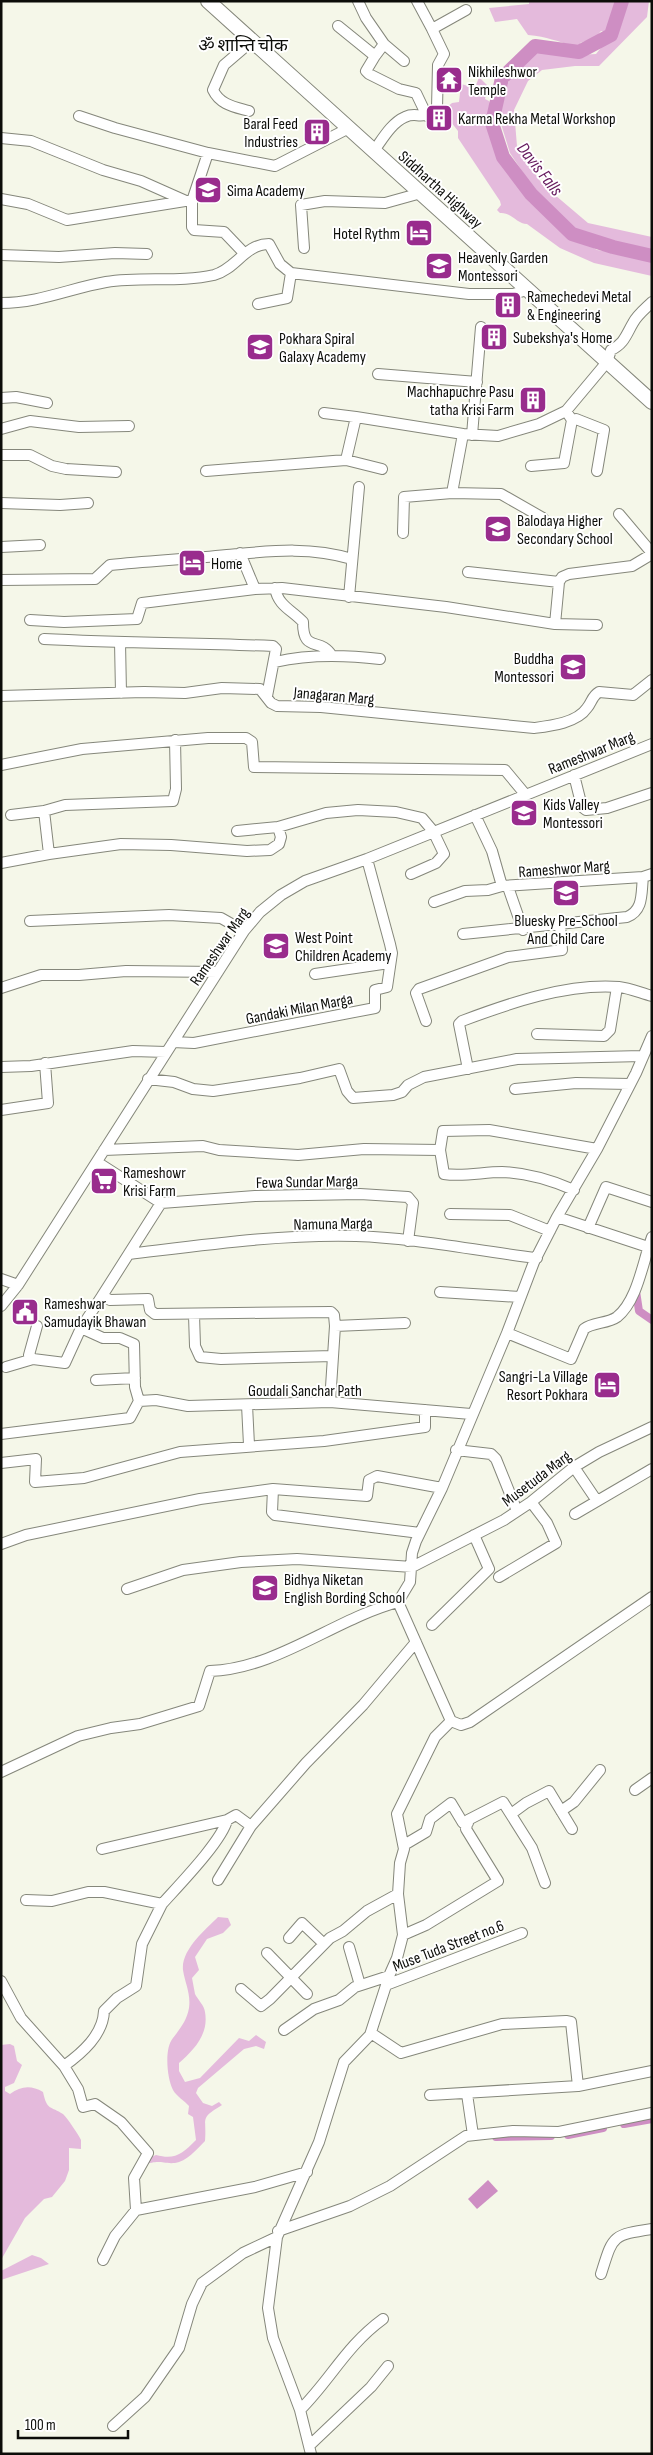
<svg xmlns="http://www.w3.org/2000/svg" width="653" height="2455" font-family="'Sofia Sans Condensed','Noto Sans Devanagari',sans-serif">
<rect width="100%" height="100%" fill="#f5f7e9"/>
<path fill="#e4badc" d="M529,1H620L617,15L610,26L611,31L608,33L601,31L596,37L580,43L581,47L577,49L574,46C556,41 548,37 528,35L517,19L495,22L489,8L529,4Z
M629,1H649L647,17L599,66H575L542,70L528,81L514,110L517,146L542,184L588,223L652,237V250L620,246L590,239L560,220L546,207L510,153L498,114L512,71L535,50L579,55L596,54L622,21Z
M479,77L488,86L485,99L489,101L492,108L490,123L495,134V148L499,156L528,191L529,202L541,206L574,240L584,242L597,250L618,253L627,252L652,261V276L594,263L560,248L527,224C517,224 511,212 500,213L497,210L501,205L500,201L458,138V131L447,117L446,108L452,103L459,102L461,84L475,88Z
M218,1917L228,1918L231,1925L223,1933L207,1939L195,1957L199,1970L192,1978C193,1983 194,1989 195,1994C198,2000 204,2005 205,2012C209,2034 194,2050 179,2063V2071L185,2082L200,2078L239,2038L249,2041L256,2035L266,2042L264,2049L256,2046L244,2049L198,2088L196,2093L203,2103L212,2106L219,2102L222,2105C199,2119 207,2117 205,2141C197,2149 186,2162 175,2163C161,2164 161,2159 143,2165L147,2159L156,2155C175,2160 182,2154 196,2140L193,2117L188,2114L189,2106C184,2100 177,2097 173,2090C167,2079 164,2048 173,2038C180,2029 187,2020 189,2008C191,1994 185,1983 183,1970C181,1950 205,1930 218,1917Z
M10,2044L14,2046L17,2061L22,2065L14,2083L5,2087V2091L10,2094C21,2086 31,2085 43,2092C47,2111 51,2106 63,2114C68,2119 78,2134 81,2140V2149L69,2148V2170L65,2181L52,2197L44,2199L25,2218L1,2260V2045Z
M32,2255L41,2258L49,2264L1,2280V2271Z"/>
<path fill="#ce8ec3" d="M488,2180L498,2191L477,2209L468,2199Z"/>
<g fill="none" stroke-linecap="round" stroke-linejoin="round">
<path stroke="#ce8ec3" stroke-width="8" d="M636,1291L639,1311L652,1320
M624,2124L652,2119
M568,2135L603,2128
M496,2137L551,2136"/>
<path stroke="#ce8ec3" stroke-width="14" d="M622,1L611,35L579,52L535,46L502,78L492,123L503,157L531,194L572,234L613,247L652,256"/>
<g stroke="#85877b" stroke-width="12">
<path id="minor" d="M358,1L366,18L384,44L375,56
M417,1L432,29
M338,26L375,56L366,71L369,74L399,89L416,93L427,116
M384,44L404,61
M249,111C235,107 220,105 213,90L224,65L252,41
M79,116L115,128L208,153L275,166L349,128
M1,138L31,141L103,170L141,181L186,201H192
M373,152C382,140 391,123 405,117C418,111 420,122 437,108L438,65L444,54L432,29L466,10
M208,153L192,201V227L194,230L224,232L244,253
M1,199L28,204L67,220L185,201
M304,248L301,205L325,201L385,203L421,193
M1,255L59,257L115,253L147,254
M1,303C39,303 71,288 106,282C142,276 179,283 214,275C236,269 245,244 269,244L280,264L291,273L469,294H513L527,290
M258,304L287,298L291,273
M378,374L477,382
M1,398L16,397L47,403
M324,413L356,417
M572,420L576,419L604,430L597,471
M1,429L30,421L79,427L129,426
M472,435L481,327
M1,455H30L52,466L66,469L116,472
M346,460L382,469
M531,466L564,463L572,420L566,411
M206,471L346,460L356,417L463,434
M452,493L501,494L543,518
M1,503L60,505L88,503
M619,514L652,553
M403,533L404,497L452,493L463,434L498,436L539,424L566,411L607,362L611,350C624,344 626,335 633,323C637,315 646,308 652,302
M1,547L40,545
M240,553L255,589L282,588L446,607L555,624L597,625
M468,572L559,582L562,577L569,574L632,566L652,554
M1,580L95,579L110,565C149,561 188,559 227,555C270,551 310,546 352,559
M275,588C278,606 292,610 303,622C303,654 320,636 332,656
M349,597L359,487
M30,620L64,622L137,619L142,603L255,589
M555,624L559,582
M44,639C120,643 197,643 273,646L276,649L267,696
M120,642L121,693
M275,662C309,654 346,655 380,659
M1,696L144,692L185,693L222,688L260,689L271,703L277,706L321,707L534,728C550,726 577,723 587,708C592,702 592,696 599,692L633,695L652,680
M1,765L82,749L208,738H246L252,742L254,767L505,770L525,794
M574,775L582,807L586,810L607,808L652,793
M44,811L65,805L173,801L176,789L175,740
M475,815L492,851L502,886L643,877
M237,831L278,827L326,813L358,810L396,812L422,818L433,831L444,854L436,863L411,874
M49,854L121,844L171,845L247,851L270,850L279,844L281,837L278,827
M1,863L49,854L44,811L11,815
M508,887L523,930
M434,902L465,891L488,890L502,886
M30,921L169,915L221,918L244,931
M463,934L627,917C644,910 641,893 643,877L652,874
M315,974L389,963
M1,988L41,975H79L126,971L218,972
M426,1021L416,993L419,989L508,957L562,950L560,925
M537,1034L604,1036L610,1030L617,987
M652,1036L636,1073L597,1149L557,1217L534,1262L507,1333L442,1488L416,1541L412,1553L410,1582L398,1602L451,1721L461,1725L470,1722L652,1597
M173,1042L194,1043L375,1008V990L387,987L392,953L390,944L367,859
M1,1067L31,1066L133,1051L166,1052
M468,1069L459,1024L462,1021C510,1003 567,983 619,987C629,988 641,993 652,996
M148,1079L174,1082L193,1089L213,1091L300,1078L339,1069L347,1091L353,1098L393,1095L402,1092L408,1085L424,1077L517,1059L642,1056
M515,1089L576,1083L630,1084
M1,1110L48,1103L45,1063
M104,1150L203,1146L219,1150L298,1155L364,1149L440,1150L444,1174C464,1177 483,1172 502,1172C528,1173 551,1180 574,1190
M440,1150L443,1131L489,1130L597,1149
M97,1162L161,1203L102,1296L110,1300L148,1299L150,1310L155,1314L331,1312L334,1315L335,1326L330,1402
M161,1203L255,1196L360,1194L408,1197L413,1203L408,1241
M450,1214L510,1215L550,1231
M557,1217L645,1246H649L652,1237
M588,1228L606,1187L652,1202
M129,1254C204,1245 280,1234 356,1236C416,1238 477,1251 537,1258
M1,1279L18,1285
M440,1292L520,1297
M1,1306L18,1285L244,931L260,912L281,895L305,881L367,859L652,744
M194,1315L195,1346L200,1357L221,1359L333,1356
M335,1326L405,1323
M507,1333L571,1359L584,1329C593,1322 607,1324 617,1317C636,1302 642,1267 649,1246
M33,1359L29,1355L37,1326
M6,1367L33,1359L65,1363L81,1328
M96,1380L135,1378
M139,1401L156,1400L188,1406L330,1402L471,1414
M247,1405L249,1445
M1,1434L130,1418L139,1401L135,1387L134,1344L120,1338H103L81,1328L102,1296
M456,1450L491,1454L496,1459L517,1511
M1,1463L36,1459L35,1482L84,1478L180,1452L324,1441L425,1427V1410
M574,1467L597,1501
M273,1489L272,1512L275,1515L420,1533
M575,1514L652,1469
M1,1544L26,1535L200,1499L273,1489L367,1496L369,1480L377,1476L442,1488
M499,1577L556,1543L547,1523L531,1502
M127,1589L183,1570L241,1562L297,1559L412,1567L504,1520L531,1502L574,1467L599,1452L652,1427
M432,1625L489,1569L474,1535
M1,1772L78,1736L111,1728L140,1724L199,1706L210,1671C276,1669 335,1619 398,1602
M635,1790L652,1778
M561,1811L574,1802L600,1770
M511,1814L526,1803L549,1791L572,1829
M404,1845L426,1832L430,1819L451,1803L463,1823H468
M102,1849L227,1820
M218,1880L251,1826L306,1763L363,1705L416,1642
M26,1900L52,1901L88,1892H104L162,1904C178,1886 222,1841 227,1820L236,1815L251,1826
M403,1935L426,1925L498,1881L466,1829L468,1820L503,1802L532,1848L545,1883
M289,1938L302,1923L323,1943
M349,1947L360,1985
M267,1953L307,1994
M1,1981L21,2018L64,2066C82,2053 103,2035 104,2011L117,1998L136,1986L142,1944L162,1904
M386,1985L522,1933
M241,1989L261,2006L270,1999L330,1938L343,1931L367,1911L398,1894
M284,2030L314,2009L339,2000L355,1987L389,1976
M371,2033L401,2053L502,2024L566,2021L571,2022L578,2086
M64,2066L78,2089L83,2107L95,2104L121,2122L148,2153L134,2178L136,2210L255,2187L307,2172
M467,2094L473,2135
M430,2095L578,2086L652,2071
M278,2231L350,2206L390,2186L466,2136L513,2131L559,2132L652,2113
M103,2260L115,2236L136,2210
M601,2274C613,2236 611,2235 652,2229
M300,2410C331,2379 346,2346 383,2319
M113,2426L145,2397L179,2348L192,2304L202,2283L243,2253L277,2237
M309,2446L371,2387L388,2366
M311,2454L300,2410L273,2338L268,2308L277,2237L319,2142L344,2062L370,2035L389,1976L397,1958L403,1935L398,1894L400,1863L404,1849L397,1814L435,1737L451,1721"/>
</g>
<g stroke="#85877b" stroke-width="16">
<path id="highway" d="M208,1L652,402"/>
</g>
<use href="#minor" stroke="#fff" stroke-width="10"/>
<use href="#highway" stroke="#fff" stroke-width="14"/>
</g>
<defs>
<g id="temple-square" transform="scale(1.4375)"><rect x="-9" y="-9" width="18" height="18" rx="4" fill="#992c8d" stroke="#fff"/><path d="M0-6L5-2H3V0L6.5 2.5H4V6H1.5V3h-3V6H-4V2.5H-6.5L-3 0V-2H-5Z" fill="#fff"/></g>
<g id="building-square" transform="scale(1.4375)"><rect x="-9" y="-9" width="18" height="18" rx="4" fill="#992c8d" stroke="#fff"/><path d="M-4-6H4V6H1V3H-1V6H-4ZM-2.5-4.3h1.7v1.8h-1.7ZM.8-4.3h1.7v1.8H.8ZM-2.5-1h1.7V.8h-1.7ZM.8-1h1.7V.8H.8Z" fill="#fff"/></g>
<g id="school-square" transform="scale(1.4375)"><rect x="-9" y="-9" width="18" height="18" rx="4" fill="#992c8d" stroke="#fff"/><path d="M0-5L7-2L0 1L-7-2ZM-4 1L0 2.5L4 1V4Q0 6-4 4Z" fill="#fff"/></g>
<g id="hotel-square" transform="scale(1.4375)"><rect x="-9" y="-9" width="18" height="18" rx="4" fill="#992c8d" stroke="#fff"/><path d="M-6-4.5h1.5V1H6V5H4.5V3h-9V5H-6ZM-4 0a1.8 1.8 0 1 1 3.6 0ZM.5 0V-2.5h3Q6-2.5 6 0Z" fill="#fff"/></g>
<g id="supermarket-square" transform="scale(1.4375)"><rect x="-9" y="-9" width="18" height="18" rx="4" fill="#992c8d" stroke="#fff"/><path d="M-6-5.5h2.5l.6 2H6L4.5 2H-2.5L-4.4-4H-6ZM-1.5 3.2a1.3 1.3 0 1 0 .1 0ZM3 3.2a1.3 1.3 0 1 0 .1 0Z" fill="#fff"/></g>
<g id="civic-square" transform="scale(1.4375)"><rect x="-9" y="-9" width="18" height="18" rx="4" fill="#992c8d" stroke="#fff"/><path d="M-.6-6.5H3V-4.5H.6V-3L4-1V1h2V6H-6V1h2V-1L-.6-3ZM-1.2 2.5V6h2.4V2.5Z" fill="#fff"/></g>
</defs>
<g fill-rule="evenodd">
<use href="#temple-square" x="449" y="80"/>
<use href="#building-square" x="439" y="118"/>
<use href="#building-square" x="317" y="132"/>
<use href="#school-square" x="208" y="190"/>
<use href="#hotel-square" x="419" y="233"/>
<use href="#school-square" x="439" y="266"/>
<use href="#building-square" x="508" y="305"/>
<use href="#building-square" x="494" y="337"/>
<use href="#school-square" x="260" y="347"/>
<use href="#building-square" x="533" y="400"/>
<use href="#school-square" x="498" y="529"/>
<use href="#hotel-square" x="192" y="563"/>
<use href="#school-square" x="573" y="667"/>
<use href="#school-square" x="524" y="813"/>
<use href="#school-square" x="566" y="893"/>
<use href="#school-square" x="276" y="946"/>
<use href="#supermarket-square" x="104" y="1181"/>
<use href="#civic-square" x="25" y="1312"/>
<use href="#hotel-square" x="607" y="1385"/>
<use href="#school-square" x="265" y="1588"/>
</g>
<g text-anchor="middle" stroke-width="4" stroke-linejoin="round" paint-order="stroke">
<g font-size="16" fill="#0c0d09" stroke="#fff" text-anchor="start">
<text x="468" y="77">Nikhileshwor<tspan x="468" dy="18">Temple</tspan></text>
<text x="458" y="124">Karma Rekha Metal Workshop</text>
<text x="298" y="129" text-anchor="end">Baral Feed<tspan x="298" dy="18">Industries</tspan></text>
<text x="227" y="196">Sima Academy</text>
<text x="400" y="239" text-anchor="end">Hotel Rythm</text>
<text x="458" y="263">Heavenly Garden<tspan x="458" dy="18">Montessori</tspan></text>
<text x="527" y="302">Ramechedevi Metal<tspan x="527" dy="18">&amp; Engineering</tspan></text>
<text x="513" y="343">Subekshya's Home</text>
<text x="279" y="344">Pokhara Spiral<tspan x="279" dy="18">Galaxy Academy</tspan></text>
<text x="514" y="397" text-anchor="end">Machhapuchre Pasu<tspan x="514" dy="18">tatha Krisi Farm</tspan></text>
<text x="517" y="526">Balodaya Higher<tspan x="517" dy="18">Secondary School</tspan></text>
<text x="211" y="569">Home</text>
<text x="554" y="664" text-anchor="end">Buddha<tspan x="554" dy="18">Montessori</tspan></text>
<text x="543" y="810">Kids Valley<tspan x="543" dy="18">Montessori</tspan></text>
<text x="566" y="926" text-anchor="middle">Bluesky Pre-School<tspan x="566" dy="18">And Child Care</tspan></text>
<text x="295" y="943">West Point<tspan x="295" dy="18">Children Academy</tspan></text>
<text x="123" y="1178">Rameshowr<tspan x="123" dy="18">Krisi Farm</tspan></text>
<text x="44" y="1309">Rameshwar<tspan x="44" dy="18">Samudayik Bhawan</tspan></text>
<text x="588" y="1382" text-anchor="end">Sangri-La Village<tspan x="588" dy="18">Resort Pokhara</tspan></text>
<text x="284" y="1585">Bidhya Niketan<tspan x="284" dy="18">English Bording School</tspan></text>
</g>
<g font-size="16" fill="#0c0d09" stroke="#fff">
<text transform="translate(441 189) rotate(42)" y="6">Siddhartha Highway</text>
<text transform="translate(334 695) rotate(5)" y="6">Janagaran Marg</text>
<text transform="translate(591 752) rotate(-22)" y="6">Rameshwar Marg</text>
<text transform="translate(564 868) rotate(-4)" y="6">Rameshwor Marg</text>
<text transform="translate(219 946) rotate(-55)" y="6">Rameshwar Marg</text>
<text transform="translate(299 1008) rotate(-11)" y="6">Gandaki Milan Marga</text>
<text transform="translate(307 1181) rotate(-1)" y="6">Fewa Sundar Marga</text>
<text transform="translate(333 1223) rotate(-1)" y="6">Namuna Marga</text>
<text x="305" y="1396">Goudali Sanchar Path</text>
<text transform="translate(536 1478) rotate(-37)" y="6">Musetuda Marg</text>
<text transform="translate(448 1945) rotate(-21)" y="6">Muse Tuda Street no.6</text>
</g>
<g font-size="18" fill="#0c0d09" stroke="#fff">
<text x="243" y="51">ॐ शान्ति चोक</text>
</g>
<g font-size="18" font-style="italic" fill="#64185c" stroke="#fff">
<text transform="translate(540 169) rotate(52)" y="6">Davis Falls</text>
</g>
</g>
<rect width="653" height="2455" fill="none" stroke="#0c0d09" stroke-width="5"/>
<path d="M18 2430v8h110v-8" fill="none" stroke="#0c0d09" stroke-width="2.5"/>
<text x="25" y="2430" font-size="15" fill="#0c0d09" stroke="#ffffff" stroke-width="4" paint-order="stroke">100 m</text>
</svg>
